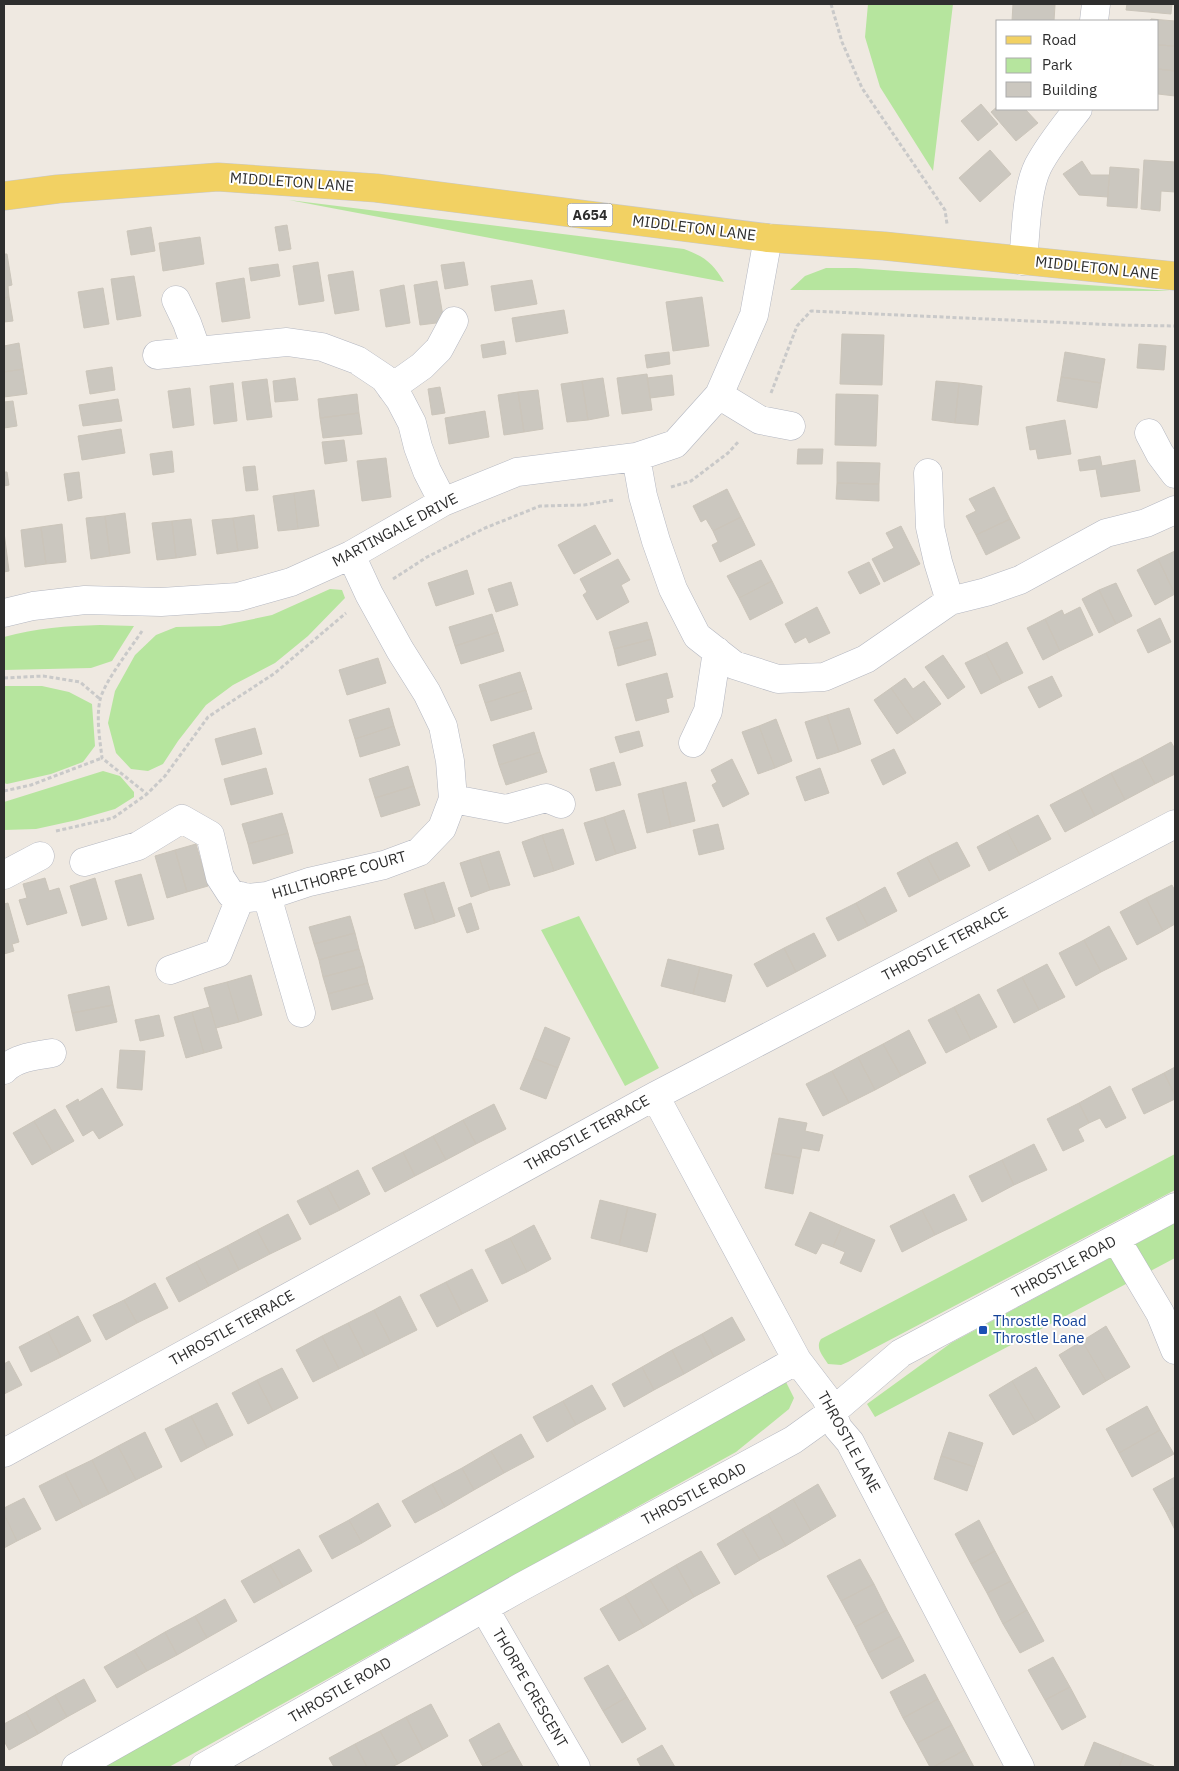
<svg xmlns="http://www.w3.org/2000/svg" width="1179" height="1771" font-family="'IBM Plex Sans',sans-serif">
<rect width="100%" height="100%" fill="#efe9e1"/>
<path fill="#b6e59e" d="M868,4H953L933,171L880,87L865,37Z
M289,200L684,249C705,257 713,263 724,282Z
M826,268H856L1171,291L790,290L805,276Z
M330,589L342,590L345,598L308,636L275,663L233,685L206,705L178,741L163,764L148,771L131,769L116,753L108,723L115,691L135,655L156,635L176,627L220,626L272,615Z
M100,625L134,626L112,661L91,668L4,670V637C36,628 67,626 100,625Z
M4,686H42L69,692L92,704L95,746L83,762L51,774L7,784L4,783Z
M103,771L120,776L134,792V797L115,809L77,820L36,829L4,830V802Z
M579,916L659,1068L625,1086L541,930Z
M1175,1154V1190L848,1362L841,1365L828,1364C823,1356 815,1348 821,1339Z
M1175,1223V1258L875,1417L867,1404L951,1343Z
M786,1382L794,1398L789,1409L736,1452L169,1767H96Z"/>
<path fill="#cbc7bf" stroke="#cbc5ba" d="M1013,4L1055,5L1054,21H1012Z
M1127,4H1172L1171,14L1126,10Z
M1151,19L1175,21V46L1158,45V21H1150Z
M1158,45L1175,46V71L1158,69Z
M1158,69L1175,71V96L1158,94Z
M981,104L998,124L978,141L961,121Z
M998,106V109H1025L1038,123L1016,141L991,112Z
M990,150L1011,174L980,202L959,178Z
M1144,160L1175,162V192L1161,191L1160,211L1141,209Z
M1082,161L1091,175H1109L1108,197L1079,195L1063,174Z
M1110,167L1139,169L1137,208L1107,206Z
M287,225L291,249L279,251L275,227Z
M151,227L155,251L131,255L127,231Z
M200,237L204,264L163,271L159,243Z
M4,254H7L12,285L8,286L9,297L4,298Z
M318,262L324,301L299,305L293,266Z
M464,262L468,285L445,289L441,265Z
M278,264L280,276L251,281L249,268Z
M353,271L359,310L335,314L328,275Z
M134,276L141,316L117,320L111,279Z
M244,278L250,318L222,322L216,283Z
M532,280L537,304L495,311L491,286Z
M437,281L444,322L420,325L414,285Z
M404,285L410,323L386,327L380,290Z
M103,288L109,324L84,328L78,292Z
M9,297L13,321L4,322V298Z
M702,297L709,346L673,351L666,302Z
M564,310L568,333L516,342L512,318Z
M842,334L884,335L882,385L840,384Z
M504,341L506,354L483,358L481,345Z
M19,343L23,369L4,372V346Z
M1139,344L1166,346L1164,370L1137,368Z
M669,352L670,364L647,368L645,355Z
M1065,352L1105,359L1101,383L1061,377Z
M112,367L115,390L90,394L86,371Z
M23,369L27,394L4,397V372Z
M647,374L652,410L622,414L617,378Z
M672,375L674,395L650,398L647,378Z
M1061,377L1101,383L1097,408L1057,401Z
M295,378L298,400L275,402L273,381Z
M603,378L609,416L588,420L582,381Z
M267,379L272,417L247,420L242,382Z
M582,381L588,420L567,422L561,384Z
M936,381L959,383L955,423L932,420Z
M233,383L237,421L214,424L210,386Z
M959,383L982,386L978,425L955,423Z
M440,387L445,413L432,415L428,389Z
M190,388L194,425L173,428L168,391Z
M538,390L543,429L524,432L518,392Z
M518,392L524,432L504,435L498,395Z
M357,394L359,413L320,418L318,399Z
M836,394L878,395L876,446L835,445Z
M118,399L122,421L83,426L79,405Z
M13,401L17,426L4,428V402Z
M485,411L489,437L449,444L445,418Z
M359,413L362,434L323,438L320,418Z
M1065,420L1071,454L1038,459L1036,449L1030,450L1026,427Z
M121,429L125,453L82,460L78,436Z
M344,440L347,461L325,464L322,442Z
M798,449H823L822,464H797Z
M172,451L174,472L153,475L150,454Z
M1100,456L1102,466L1135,460L1140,491L1101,497L1096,469L1080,471L1078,460Z
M386,458L391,497L362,501L357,461Z
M837,462L880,463L879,484L837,483Z
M255,466L258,490L246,491L243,467Z
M4,472H7L9,485L4,486Z
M79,472L82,498L68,501L64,474Z
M837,483L879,484V501L836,499Z
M994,487L1010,519L976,535L966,516L976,511L969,499Z
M727,489L741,517L713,531L706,519L701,522L693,506Z
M314,490L319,526L298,529L294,493Z
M294,493L298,529L278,531L273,496Z
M125,513L130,553L110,556L105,516Z
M254,515L258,548L238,551L233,518Z
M105,516L110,556L91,559L86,518Z
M741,517L755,545L720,562L712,545L718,542L713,531Z
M233,518L238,551L217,554L212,520Z
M191,519L196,555L176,558L172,521Z
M1010,519L1020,538L986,555L976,535Z
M172,521L176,558L157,560L152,523Z
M62,524L66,562L46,564L41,527Z
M595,525L611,554L574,574L558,545Z
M901,526L920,564L884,582L872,559L894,548L886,533Z
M41,527L46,564L25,567L21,530Z
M4,532L9,571L4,572Z
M1175,551V594L1158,559Z
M618,559L630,580L621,585L629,602L597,620L583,595L587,592L580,579Z
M1158,559L1175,594L1155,605L1137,570Z
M761,560L772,581L739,598L727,576Z
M869,562L880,584L860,594L848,572Z
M467,570L474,594L436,606L428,583Z
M772,581L783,603L750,620L739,598Z
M511,582L518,605L496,612L488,589Z
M1116,583L1132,616L1116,624L1099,590Z
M1099,590L1116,624L1099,633L1082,599Z
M817,607L830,633L809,643L806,637L795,643L785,624Z
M1080,607L1093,635L1060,651L1045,619L1062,610L1064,615Z
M492,614L498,632L455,646L449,627Z
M1160,618L1171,642L1148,653L1137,630Z
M1045,619L1060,651L1043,660L1027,628Z
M647,622L652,639L614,649L609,632Z
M498,632L504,651L461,664L455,646Z
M652,639L656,655L618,666L614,649Z
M1007,642L1023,673L1002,683L986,653Z
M986,653L1002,683L981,694L965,663Z
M943,655L965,687L948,699L925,667Z
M378,658L386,683L347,695L339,670Z
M520,672L526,690L485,703L479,685Z
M667,673L673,697L666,699L669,712L636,721L626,684Z
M1052,676L1062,696L1039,708L1028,687Z
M905,678L913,689L924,681L941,704L915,722L891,688Z
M891,688L915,722L897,734L874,700Z
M526,690L532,709L491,721L485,703Z
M389,708L394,726L355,739L349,720Z
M849,708L861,744L839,752L827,715Z
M827,715L839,752L817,759L805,722Z
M776,719L792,761L775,768L759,726Z
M394,726L400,745L360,757L355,739Z
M759,726L775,768L758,774L742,732Z
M255,728L262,754L222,765L215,739Z
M639,731L643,746L620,753L615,737Z
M534,732L540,752L499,765L493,745Z
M1171,742L1175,749V774L1155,784L1141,758Z
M894,749L906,773L883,785L871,760Z
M540,752L547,772L506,785L499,765Z
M1141,758L1155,784L1125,800L1111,773Z
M732,759L749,794L723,807L712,785L717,782L711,770Z
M614,762L621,785L596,791L590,769Z
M408,766L414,786L375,798L369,779Z
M266,768L273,794L231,805L224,779Z
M820,768L829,793L805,801L796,777Z
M1111,773L1125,800L1095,816L1081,789Z
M686,782L695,821L671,827L662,788Z
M414,786L420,805L381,817L375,798Z
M662,788L671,827L647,833L638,794Z
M1081,789L1095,816L1065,832L1050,805Z
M624,810L636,848L616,854L604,817Z
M282,813L288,833L248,844L242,824Z
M1038,815L1051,839L1020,855L1007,831Z
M604,817L616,854L596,861L584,823Z
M718,824L724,849L699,855L693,830Z
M563,829L574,864L554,871L542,835Z
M1007,831L1020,855L989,871L977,847Z
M288,833L293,853L253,864L248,844Z
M542,835L554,871L534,877L522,842Z
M957,842L970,866L940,881L927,857Z
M196,844L208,886L187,892L175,850Z
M175,850L187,892L167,898L155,856Z
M499,851L510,885L490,890L479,857Z
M479,857L490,890L471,897L460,863Z
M927,857L940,881L909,897L897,873Z
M141,874L154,919L128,926L115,881Z
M45,878L49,891L59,888L67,913L27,925L19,900L27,898L23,884Z
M95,878L107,919L82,926L70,886Z
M444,882L455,916L435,923L424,888Z
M1172,885L1175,891V924L1163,931L1146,898Z
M885,887L897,911L868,926L856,903Z
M424,888L435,923L415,929L404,894Z
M1146,898L1163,931L1137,945L1120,912Z
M8,903L19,942L12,944L14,951L4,954V904Z
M471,903L479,929L467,933L458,908Z
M856,903L868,926L838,941L826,918Z
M350,916L355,933L314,944L309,927Z
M1109,926L1127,959L1101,972L1084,940Z
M355,933L359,949L319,960L314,944Z
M814,933L826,956L796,972L784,948Z
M1084,940L1101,972L1076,986L1059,953Z
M784,948L796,972L767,987L754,964Z
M359,949L364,966L323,977L319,960Z
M668,959L700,967L693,994L661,986Z
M1047,964L1065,997L1039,1010L1022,977Z
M364,966L368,983L328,994L323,977Z
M700,967L732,975L725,1002L693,994Z
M251,975L262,1015L239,1022L227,982Z
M1022,977L1039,1010L1014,1023L997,990Z
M227,982L239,1022L216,1028L204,988Z
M368,983L373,999L332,1010L328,994Z
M109,986L113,1005L72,1013L68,995Z
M979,994L997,1027L971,1040L954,1007Z
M113,1005L117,1022L76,1031L72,1013Z
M210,1007L222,1048L204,1053L192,1012Z
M954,1007L971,1040L946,1053L928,1020Z
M192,1012L204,1053L186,1058L174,1017Z
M159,1015L164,1036L140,1041L135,1020Z
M545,1027L570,1038L558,1068L533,1058Z
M909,1030L926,1063L901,1076L883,1044Z
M883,1044L901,1076L875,1090L858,1057Z
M120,1050L145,1051L142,1090L117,1088Z
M858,1057L875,1090L849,1103L832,1071Z
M533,1058L558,1068L546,1099L520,1089Z
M1175,1067V1095L1164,1073Z
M832,1071L849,1103L823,1116L806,1084Z
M1164,1073L1175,1095V1099L1144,1114L1132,1089Z
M1110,1086L1126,1118L1106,1128L1100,1118L1089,1123L1079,1103Z
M102,1088L123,1125L99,1139L93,1130L83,1136L66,1106L78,1099L79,1102Z
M1079,1103L1089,1123L1078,1129L1084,1141L1063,1151L1047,1119Z
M494,1104L506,1129L476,1144L463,1120Z
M55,1109L74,1141L53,1153L34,1121Z
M779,1118L807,1123L805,1131L823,1135L819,1151L802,1148L800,1158L772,1153Z
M463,1120L476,1144L446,1160L433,1136Z
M34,1121L53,1153L32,1165L13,1133Z
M433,1136L446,1160L415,1176L403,1152Z
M1034,1144L1047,1170L1014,1185L1002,1160Z
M403,1152L415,1176L385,1192L372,1168Z
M772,1153L800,1158L793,1194L765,1188Z
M1002,1160L1014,1185L982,1202L969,1176Z
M358,1170L370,1194L340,1210L327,1186Z
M327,1186L340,1210L310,1225L297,1201Z
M954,1194L967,1220L935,1235L922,1210Z
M600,1200L628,1207L619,1245L591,1238Z
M628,1207L656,1214L647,1252L619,1245Z
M922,1210L935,1235L902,1252L890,1226Z
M810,1212L842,1226L833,1247L822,1243L816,1254L795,1245Z
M288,1214L301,1239L270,1254L257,1230Z
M534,1225L551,1259L527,1272L510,1238Z
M842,1226L875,1240L861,1272L840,1263L845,1252L833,1247Z
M257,1230L270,1254L239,1270L227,1246Z
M510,1238L527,1272L502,1284L485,1250Z
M227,1246L239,1270L209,1286L196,1262Z
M196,1262L209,1286L179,1302L166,1278Z
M472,1269L488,1301L462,1314L446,1282Z
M446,1282L462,1314L437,1327L420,1295Z
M155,1283L168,1308L137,1323L124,1300Z
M400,1296L417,1330L391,1343L374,1310Z
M124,1300L137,1323L106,1340L93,1315Z
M374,1310L391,1343L365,1356L348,1323Z
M78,1316L91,1341L61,1357L48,1332Z
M732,1317L745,1340L714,1357L702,1334Z
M348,1323L365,1356L339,1369L322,1336Z
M1106,1326L1130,1367L1106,1381L1082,1341Z
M48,1332L61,1357L31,1372L19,1347Z
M702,1334L714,1357L684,1374L672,1350Z
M322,1336L339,1369L313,1382L296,1350Z
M1082,1341L1106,1381L1083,1395L1059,1355Z
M672,1350L684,1374L654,1390L642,1367Z
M9,1361L22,1385L4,1394V1364Z
M642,1367L654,1390L624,1407L612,1384Z
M1036,1367L1060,1407L1036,1422L1012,1381Z
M282,1368L298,1398L273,1411L257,1380Z
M257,1380L273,1411L248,1424L232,1393Z
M1012,1381L1036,1422L1013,1435L989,1395Z
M592,1385L606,1409L576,1425L563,1401Z
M563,1401L576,1425L547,1442L533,1417Z
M217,1403L233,1435L207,1448L191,1416Z
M1147,1406L1160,1430L1119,1453L1106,1429Z
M191,1416L207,1448L181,1462L165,1429Z
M1160,1430L1174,1454L1132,1477L1119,1453Z
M145,1432L162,1467L136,1480L118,1446Z
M949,1432L983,1443L975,1467L941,1456Z
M521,1434L534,1457L504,1473L491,1451Z
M118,1446L136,1480L109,1494L92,1460Z
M491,1451L504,1473L474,1490L462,1468Z
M941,1456L975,1467L967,1491L934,1479Z
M92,1460L109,1494L83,1507L65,1473Z
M462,1468L474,1490L445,1507L432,1484Z
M65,1473L83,1507L56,1521L39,1486Z
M1175,1477V1507L1166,1512L1153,1489Z
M432,1484L445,1507L415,1523L402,1501Z
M818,1484L836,1516L811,1531L793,1499Z
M24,1498L41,1529L17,1541L4,1514V1508Z
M793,1499L811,1531L786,1546L768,1514Z
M378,1503L391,1526L362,1543L349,1520Z
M1175,1507V1530L1166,1512Z
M4,1514L17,1541L4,1548Z
M768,1514L786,1546L760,1560L742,1529Z
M349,1520L362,1543L332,1559L319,1536Z
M979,1520L995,1551L971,1564L955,1534Z
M742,1529L760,1560L735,1575L717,1544Z
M299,1549L312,1571L283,1587L270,1565Z
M701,1551L720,1583L694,1597L676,1565Z
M995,1551L1011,1581L987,1593L971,1564Z
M860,1559L874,1584L841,1601L827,1576Z
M270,1565L283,1587L254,1603L241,1581Z
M676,1565L694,1597L669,1612L650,1580Z
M650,1580L669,1612L644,1627L625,1595Z
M1011,1581L1027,1610L1003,1624L987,1593Z
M874,1584L887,1610L855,1627L841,1601Z
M625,1595L644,1627L619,1641L600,1609Z
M225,1599L237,1621L207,1638L195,1616Z
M887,1610L901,1636L868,1653L855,1627Z
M1027,1610L1044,1641L1020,1653L1003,1624Z
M195,1616L207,1638L177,1655L165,1632Z
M165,1632L177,1655L147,1671L134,1650Z
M901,1636L914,1661L882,1679L868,1653Z
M134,1650L147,1671L117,1688L104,1667Z
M1053,1657L1070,1687L1045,1700L1028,1670Z
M608,1665L627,1697L603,1711L584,1678Z
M925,1674L938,1699L903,1718L890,1692Z
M84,1679L96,1701L67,1717L55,1695Z
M1070,1687L1086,1717L1062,1730L1045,1700Z
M55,1695L67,1717L38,1734L26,1712Z
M627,1697L646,1729L622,1743L603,1711Z
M938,1699L952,1725L917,1743L903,1718Z
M431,1704L448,1736L423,1750L406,1717Z
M26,1712L38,1734L9,1750L4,1741V1724Z
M406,1717L423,1750L398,1764L380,1731Z
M499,1723L513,1749L482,1765L469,1740Z
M952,1725L965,1750L933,1767H930L917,1743Z
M380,1731L398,1764L391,1767H367L355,1744Z
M1094,1742L1124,1754L1119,1767H1084Z
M355,1744L367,1767H334L329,1758Z
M662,1745L675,1767H641L637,1759Z
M513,1749L523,1767H484L482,1765Z
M965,1750L974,1767H933Z
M1124,1754L1154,1766V1767H1119Z"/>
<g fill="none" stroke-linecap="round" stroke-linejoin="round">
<g stroke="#b4b7c1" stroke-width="29">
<path id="minor" d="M1094,21L1096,4
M1023,261C1026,233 1026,190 1038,166C1049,145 1064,127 1078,109
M176,300L187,323L197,351
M157,355L287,342L322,347L357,360L384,378L400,400L412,423L418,447L427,471L443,502
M391,388L422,366L439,349L454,321
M719,395L760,420L791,426
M1149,433L1160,454L1175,474
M636,457L643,496L656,541L673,589L697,636L734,665L778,679L824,677L866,659L950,601L986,592L1020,580L1106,533L1146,523L1175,510
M928,473L930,527L938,562L950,601
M4,613L33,606L85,600L161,602L238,597L291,582L351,555L443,502L517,472L636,457L675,444L719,395L754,315L768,238
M693,743L708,711L717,651
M453,799L506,809L546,798L561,804
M84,862L138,846L182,819L210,835L220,877L231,894L248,898L267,896L309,882L384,865L419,852L442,828L453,799L450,761L443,726L427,693L400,650L369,594L351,555
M4,875L40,856
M267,896L301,1013
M170,970L218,953L241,896
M4,1070C16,1057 36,1056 52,1053
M655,1096L797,1360L826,1398L838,1428L850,1442L1020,1767
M1116,1239L1160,1313L1175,1350
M4,1453L655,1096L1175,824
M484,1608L576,1767
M76,1767L797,1360
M204,1767L521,1587L793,1440L832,1412L901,1353L1175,1207"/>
</g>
<g stroke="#c9c9c9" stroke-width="29">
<path id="major" d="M4,196L58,189L218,177L376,188L768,238L884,246L1175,276"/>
</g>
<path stroke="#c9c9c9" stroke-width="3" stroke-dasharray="4 2.5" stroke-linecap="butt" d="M831,4L842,42L862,88L945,210L947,224
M771,393L797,326L811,311L1118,325L1175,326
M671,487L691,481L728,453L739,441
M393,579L427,557L485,528L540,506L584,505L614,500
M142,631C131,648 104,682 100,700C96,719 100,740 102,758L147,794
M4,678L43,676L80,682L100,699
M4,791L31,785L102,758
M56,831L113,818L147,794L165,776L208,717L275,673L346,613"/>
<use href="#minor" stroke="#fff" stroke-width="28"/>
<use href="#major" stroke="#f2d163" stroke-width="28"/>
</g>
<rect fill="#1a4fb4" stroke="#fff" stroke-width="2" x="978" y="1325" width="10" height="10" rx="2.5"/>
<g text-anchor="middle" stroke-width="4" stroke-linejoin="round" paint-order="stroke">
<rect fill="#fff" stroke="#6d6d6d" stroke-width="1" x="567.5" y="203.5" width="45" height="23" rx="4"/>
<g font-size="14" font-weight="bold" fill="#2e2e2e">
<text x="590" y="220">A654</text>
</g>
<g font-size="15" fill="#2e2e2e" stroke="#fff">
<text transform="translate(292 182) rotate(4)" y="5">MIDDLETON LANE</text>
<text transform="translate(694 228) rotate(7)" y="5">MIDDLETON LANE</text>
<text transform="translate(1097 268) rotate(6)" y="5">MIDDLETON LANE</text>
<text transform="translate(395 530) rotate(-28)" y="5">MARTINGALE DRIVE</text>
<text transform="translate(339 875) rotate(-16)" y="5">HILLTHORPE COURT</text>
<text transform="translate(945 944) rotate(-28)" y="5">THROSTLE TERRACE</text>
<text transform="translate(587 1133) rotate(-29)" y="5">THROSTLE TERRACE</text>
<text transform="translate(1064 1267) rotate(-28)" y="5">THROSTLE ROAD</text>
<text transform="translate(232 1328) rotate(-29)" y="5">THROSTLE TERRACE</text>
<text transform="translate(849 1442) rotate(61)" y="5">THROSTLE LANE</text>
<text transform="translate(694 1494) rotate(-28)" y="5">THROSTLE ROAD</text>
<text transform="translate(530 1688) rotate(60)" y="5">THORPE CRESCENT</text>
<text transform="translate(340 1690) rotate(-30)" y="5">THROSTLE ROAD</text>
</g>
<g font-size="15" fill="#164399" stroke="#fff" text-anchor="start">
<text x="993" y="1326">Throstle Road<tspan x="993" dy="17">Throstle Lane</tspan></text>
</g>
</g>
<rect width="1179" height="1771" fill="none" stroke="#2e2e2e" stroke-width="10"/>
<rect x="996" y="20" width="162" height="90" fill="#ffffff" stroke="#ababab"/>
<rect x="1006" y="36" width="25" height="8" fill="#f2d163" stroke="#ababab"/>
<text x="1042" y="45" font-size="15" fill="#2e2e2e">Road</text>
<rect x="1006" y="58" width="25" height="15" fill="#b6e59e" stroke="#ababab"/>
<text x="1042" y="70" font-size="15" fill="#2e2e2e">Park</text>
<rect x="1006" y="82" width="25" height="15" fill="#cbc7bf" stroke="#ababab"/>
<text x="1042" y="95" font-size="15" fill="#2e2e2e">Building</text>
</svg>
